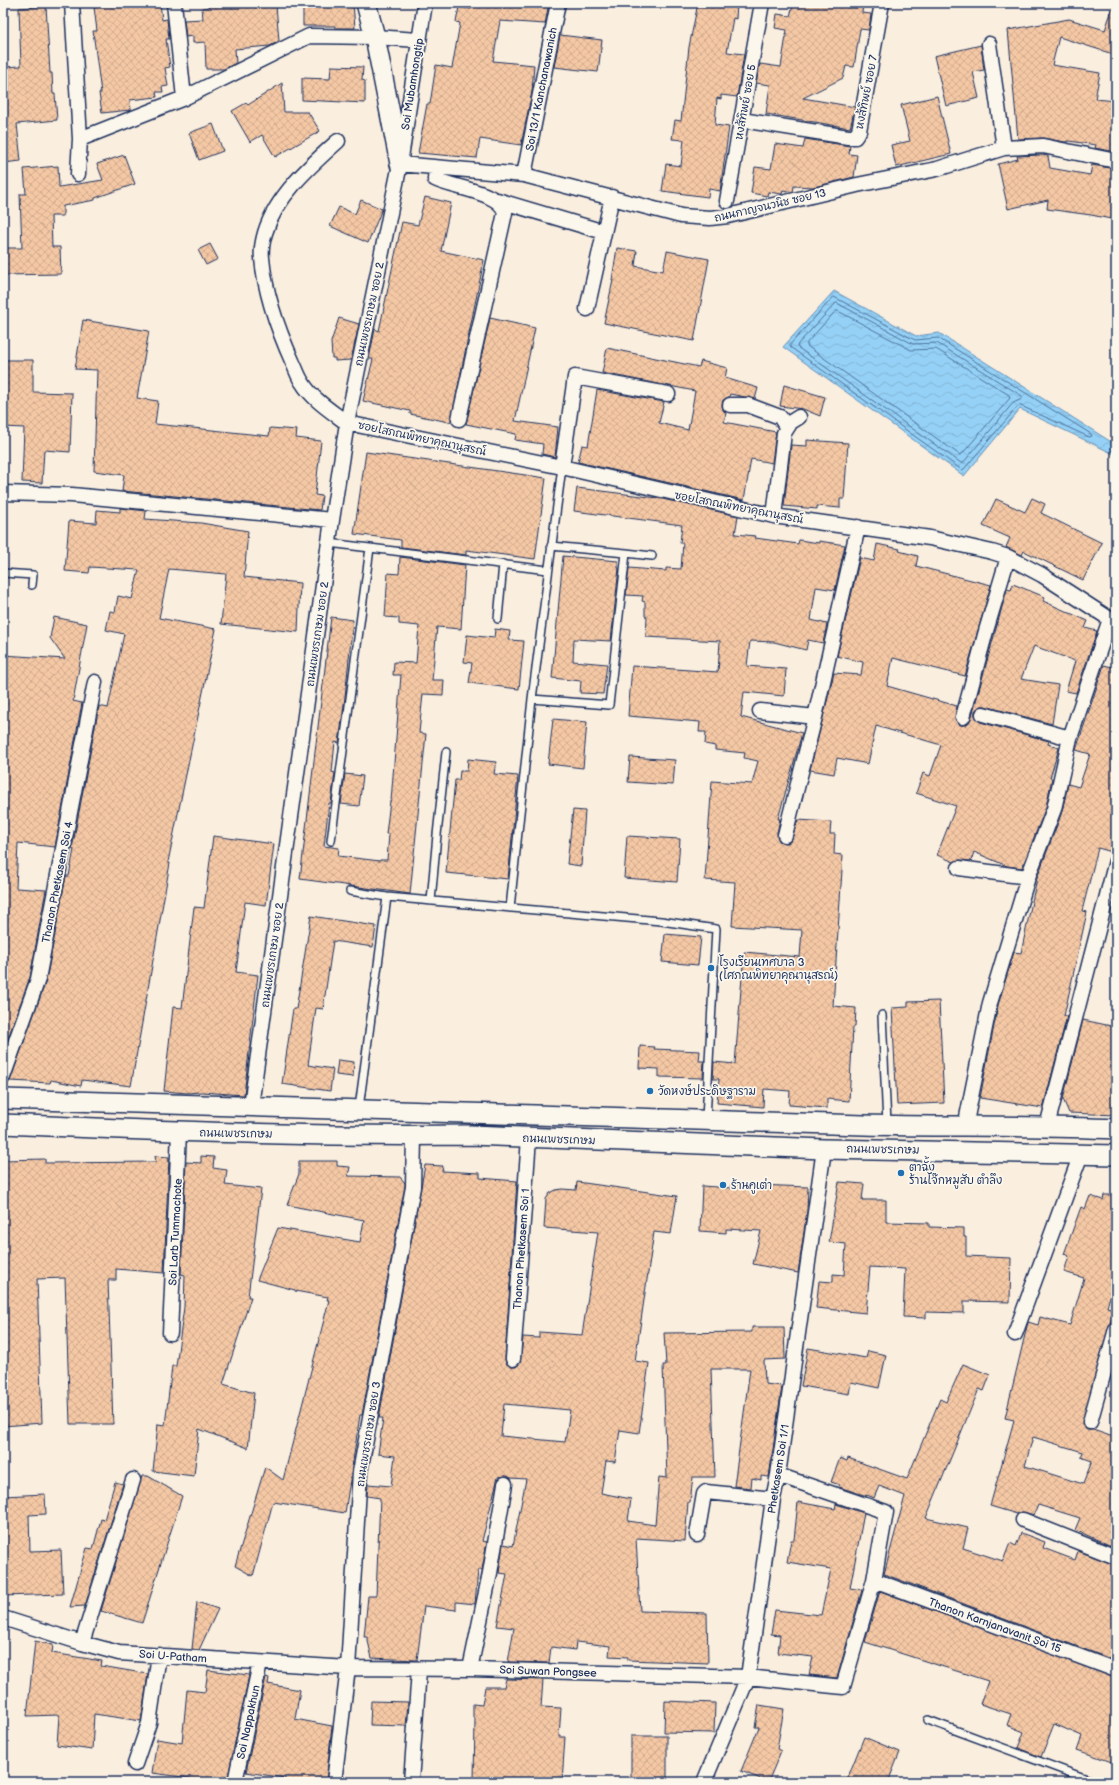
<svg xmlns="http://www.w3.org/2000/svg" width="1119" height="1785" font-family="'Balsamiq Sans','Playpen Sans Thai',sans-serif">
<defs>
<pattern id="water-waves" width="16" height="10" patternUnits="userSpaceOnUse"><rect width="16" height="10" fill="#95d1f6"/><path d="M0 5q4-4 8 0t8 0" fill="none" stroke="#80b4d5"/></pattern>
<pattern id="building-cross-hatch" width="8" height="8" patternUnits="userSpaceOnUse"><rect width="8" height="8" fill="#f5c8a4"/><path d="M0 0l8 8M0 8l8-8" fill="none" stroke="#d1ac90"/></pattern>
</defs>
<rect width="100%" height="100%" fill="#faeede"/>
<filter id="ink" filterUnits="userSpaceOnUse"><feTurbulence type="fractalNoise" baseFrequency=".025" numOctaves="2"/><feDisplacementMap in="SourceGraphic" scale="8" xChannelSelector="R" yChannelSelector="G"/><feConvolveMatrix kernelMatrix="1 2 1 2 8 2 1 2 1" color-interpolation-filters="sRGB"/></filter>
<g filter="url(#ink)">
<path fill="url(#water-waves)" stroke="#6490b9" d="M834,291L916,336L939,333L1116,445V455L1020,409L964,476L783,347Z"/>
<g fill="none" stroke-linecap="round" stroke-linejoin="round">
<path stroke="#4c709b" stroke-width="1" d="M834,297L915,340L938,338L1091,434L1092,436L1089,437L1019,405L964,469L962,470L790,347V345Z
M837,303L913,344L937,343L1022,396V399L1013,403L963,463H961L797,347L798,344L835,304Z
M836,311H838L911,350L936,349L1009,395L1010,398L962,454L960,455L807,346V343Z"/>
</g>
<path fill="url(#building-cross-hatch)" stroke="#1b2f5e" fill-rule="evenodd" d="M96,3H160L162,20L167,19L169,39H166L170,67L165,68L168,86L162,87L163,92H156L157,97L130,100L131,110H130L102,113L99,93H101L93,31H97L94,7L97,6Z
M209,3H270L271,5H276L279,41L270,46L235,49L236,63L224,69H206L205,42L193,43V36L186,37L184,20L203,19L202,8L209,7Z
M303,3H353L355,28H335V26H303Z
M472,3H488L510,7V3H549L545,24L500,21L493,61L534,65L532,92L521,145L480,139L477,158L418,153L427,104H430L436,65L452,68L460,23L456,22L459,7L471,9Z
M698,3H737L736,19L733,18L727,52L744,54L737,97L721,95V99L717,98L715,125L729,127L720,191L709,189L708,197L662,191L666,164L681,166L684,140L672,139L675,120L681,121L689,47Z
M794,3H863L862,13L871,14L869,30L860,29L854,67L846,66L843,78L803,98L855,107L850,128L766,114L770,85L756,83L760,64L781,67L787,30L775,28L777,14L790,16Z
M1114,4H1116V55L1059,37L1052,65L1100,73L1095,99L1116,101V152L1095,148L1096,145L1069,141L1065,142L1043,138L1018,139L1008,30L1069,19L1105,30Z
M46,6L50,73H52L53,94H55L57,120L17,124L21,161L3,163V67L21,66L19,8Z
M560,35L602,40L598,72L554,67Z
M981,45L984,70L973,72L979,98L946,106L934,56Z
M331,66L363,67L362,80L365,81V103L302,100V78L330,79Z
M282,83L284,112H308L320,131L275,157L262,135L250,142L232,111L246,103L248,105Z
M937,96L951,154L896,167L891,145L910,141L901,105Z
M213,124L223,151L199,160L189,133Z
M805,139L850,146L849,154L857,155L854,177L814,187L794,186L793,192L783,190L782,194L768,192L767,196L751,193L755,167L771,169L775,144L803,148Z
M124,155L135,184L95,198V200L63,206V216H51L52,247H60L61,274L3,275V248H22L20,194H26L24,169L58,166L59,187L103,180L97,164Z
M1042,155L1048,156L1050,168L1090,175L1092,165L1116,169V220L1091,215L1047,209L1048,200L1008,209L998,164L1018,159L1017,156Z
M425,197L451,203L441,251L484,260L451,421L449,422L410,414V411L363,401L373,359H369L375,329L379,331L402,222L418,225Z
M361,200L382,209L368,243L330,226L339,207L355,214Z
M210,244L218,259L206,265L198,250Z
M617,248L637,251L635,266L663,271L667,251L709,259L694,341L604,323L613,280H612Z
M339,318L359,324L351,360L335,361V358H332L331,342Z
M490,318L535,328L515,421L558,427L555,457L542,454L543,444L515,440L516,434L466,424Z
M83,320L149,331L137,398L158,401L155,424L269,436L270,428L297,430L296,438L321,441L315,495L322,496L320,510L122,491L124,475L94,471L97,370L75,369Z
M607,348L699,367L701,361L727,368L725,378L758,388L755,399L730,394L729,397L723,400L722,405L723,410L726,413L724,422L776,432L772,463L751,459L744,500L578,462L582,445L588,446L597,390L664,402L659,423L688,430L695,391L602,373Z
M3,360H33V392L72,393L70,452L44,450L42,483L22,482L24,428L3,427Z
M784,385L825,397L820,416L803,409L780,406Z
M807,440L848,443L844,499H840V508L817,506V509L784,506L791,445L807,446Z
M366,452L546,478L535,559L466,550V555L401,547V540L354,534Z
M577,488L658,498L738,516L735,534L756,536L755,538L798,544L799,540L819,543V541L845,545L835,590L816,587L811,620L827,624L823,643L808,640L806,650L774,642L750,641L747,666L786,669L784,696L744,692L741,717L802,733L778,819H780L777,833L779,841L787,843L791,841L798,820L831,822L830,834H835L834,854L843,855L833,1006L856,1008L855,1027H853L849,1101L827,1099V1108L789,1105L790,1091L764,1089L763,1107L717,1103L719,1079H713L714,1062L735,1064L744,952L800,957L802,930L732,926L735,882L705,880L712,781L752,784L758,761L744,758L745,753L715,750V746L705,744L706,732H699L700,722L628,716L632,666L718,672L720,641L646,637L647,617L645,616V602L642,601L643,596L626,595L629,568L666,571V568L681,569L683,543H680L682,525L574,511Z
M1032,498L1045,504L1041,513L1102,543L1083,580L1024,551L1022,555L1006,547L1010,538L983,526L996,499L1025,512Z
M120,508L146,511L145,519L201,523L248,531L244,577L300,583L298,632L221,624L226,574L169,569L159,618L216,629L168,862L170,863L131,1086L82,1080L81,1086L51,1080L50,1083L10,1081L46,981L66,876H69L74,849H72L99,706L108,708L124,634L106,630L110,611L115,612L118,596L132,599L139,570L90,567L89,573L65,571L69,521L96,523L97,510L120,512Z
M877,544L900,549L899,551L918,556L916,566L991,585L965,676L893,658L887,686L957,706L955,719L960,725H966L971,719L1007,589L1011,590L1013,584L1045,597L1043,601L1088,621L1085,628L1097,631L1076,693L1066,691L1075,661L1034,646L1021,679L1058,685L1052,724L985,706H980L975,711V716L980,722L1049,741L1048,744L1059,748L1050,778H1052L1046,807L1022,868L1007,866L974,852L971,861L960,860L954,862L937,855L956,806L916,793L923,773L930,776L941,745L876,726L868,764L837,758L834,774L810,770L834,673L861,675L863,662L837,656L860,558L874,561Z
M563,556L618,561V568H619L611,641L574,639L573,661L607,664L603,694L580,693L581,681L552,678Z
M400,557L465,565L461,629L437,627L432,680H444L443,695L423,694L419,733L426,734L410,894L300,879L331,617L353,620L345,697L339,743L335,742L332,772L335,773L331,803H329L324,846L339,848L338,856L380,861V860H387L389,834H386L390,801H391L401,675H393L394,662L416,663L419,626L399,624V618L385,617L388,573L399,574Z
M54,617L87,624L73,701L82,703L55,847L18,843L16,888L46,890L30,977L3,1052V741L6,696L3,695V655L65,659L50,638Z
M495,629L510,631L509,640L524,641L519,689L469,683L472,663L464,662L467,635L494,638Z
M1104,665L1116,668V841L1112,852L1098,848L1082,911L1087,912L1064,1016H1067L1043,1108L980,1098L998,1005L1014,952L1021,953L1037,878L1062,812L1068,784L1079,787L1090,754L1076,750Z
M553,719L587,722L583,768L548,764Z
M630,757L675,760L673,785L628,782Z
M468,759L496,762L494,774L518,776L508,879L446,873L455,780H459L460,771H467Z
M345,774L363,776L359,806L341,804Z
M573,810L585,811L581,866L567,864Z
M213,836L274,844L266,905L245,902L236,972L258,975L244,1095L201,1092L187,1093L164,1091L173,1007L182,1008L194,907L204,908Z
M627,836L680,839L677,882L624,878Z
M311,916L376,926L373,947L333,941L323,1009L316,1008L308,1065L333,1069L330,1091L282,1084L293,1009H296Z
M665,934L701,937L698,965L662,962Z
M939,1001L944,1103L897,1105L892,1008L908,1007V1002Z
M1083,1020L1116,1027V1115L1069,1113L1063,1099Z
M640,1046L655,1047L654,1049L700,1051L699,1061H704L703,1078L659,1077V1069L639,1068Z
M338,1060L354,1062L353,1077L336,1075Z
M155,1156L169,1157L164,1273L116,1269V1280H108L113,1424H70L65,1278L37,1279L42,1423L3,1426V1160L45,1159V1163L156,1162Z
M201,1156L214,1157L213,1168L227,1170L225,1185L261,1189L248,1297H251L223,1384L254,1393L248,1448L199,1429L194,1476L153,1471L158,1424L165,1425L172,1366H176L184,1307L185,1275L181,1274L186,1162L201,1163Z
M299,1161H337V1166L350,1167L348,1176L400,1177L405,1183V1186L362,1415H360L345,1513L273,1502L253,1576L235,1566L265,1467L283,1480L329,1300H327L328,1297L295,1291V1290L257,1280L278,1228L360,1242L364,1220L287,1205L299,1174Z
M425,1165L443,1166L442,1171L480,1173V1178L517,1181L505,1358L506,1363L512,1367H516L520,1363L523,1337L539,1338V1332L582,1335L598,1232L544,1228L546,1199L550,1193L556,1190L562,1189L576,1190L577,1182L677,1196L671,1234L654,1232L635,1361L649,1363L639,1433L620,1430L615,1462L606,1461L601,1493L631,1499L628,1521L655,1525L659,1477L667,1478L663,1365H666L664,1333L752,1332V1327H784L785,1359L764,1360L765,1384L782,1386L769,1477L761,1476V1480L752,1478L751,1488L734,1486L750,1369H711L715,1477H693L690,1502H688L685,1541L636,1538L640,1611L707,1613L708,1663L628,1660V1657L609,1656L610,1646L576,1642L575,1650L551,1647L549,1663L508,1662L514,1628L497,1626L507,1574L499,1573L503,1544L513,1546L526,1479L511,1478L506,1476L498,1477L482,1541L487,1542L482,1570H478L475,1604L456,1602V1610L424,1606L417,1660L372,1658L367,1637H364L368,1596H376L380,1498L367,1496L368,1484L391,1486L395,1456L378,1454L383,1418H379ZM504,1404L570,1410L565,1442L501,1436Z
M839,1182L864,1184L862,1200H886V1222L929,1223V1227L964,1228V1237H966V1256L1011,1258L1010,1302L964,1301V1313L926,1312V1318L903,1317L905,1269L870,1267L866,1313L816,1308L819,1281L833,1282V1274L844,1275L846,1244L829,1242Z
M731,1184L808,1187L807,1211L798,1273L753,1264L761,1231L726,1229V1233L700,1231L702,1186L731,1188Z
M1104,1195H1116V1276L1107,1307L1114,1309L1082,1424L1087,1430H1093L1116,1438V1548L1075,1530L1080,1518L1038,1505L1034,1515L1022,1512L1017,1514L990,1506L1014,1420L1005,1418L1028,1322L1038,1325L1040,1317L1070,1325L1084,1278L1064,1272L1069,1256L1064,1254L1081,1207L1085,1209L1090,1196L1103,1200ZM1033,1437L1083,1452L1081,1457L1092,1461L1083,1484L1025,1466Z
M808,1348L866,1358L868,1351L886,1355L879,1388L851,1382L849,1394L801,1386Z
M963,1364L990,1375L984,1391L979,1389L926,1518L968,1528L963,1548L1003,1561L1010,1543L1016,1546L1021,1533L1045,1542L1043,1548L1075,1560L1078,1551L1116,1565V1661L884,1574L905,1496L879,1486L874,1498L867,1495V1496L839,1487L840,1485L831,1482L840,1458L847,1461L848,1458L907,1479L940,1399L946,1402Z
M142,1476H148L182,1496L142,1623L101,1611Z
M115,1482L123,1484L85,1606L70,1607L87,1548L93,1549L101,1519L104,1520Z
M45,1494L46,1514L29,1515L30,1551L61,1550L63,1594L3,1596V1496Z
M798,1502L835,1509L836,1504L864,1513L850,1588L862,1590L837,1678L809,1675L813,1657L778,1653L780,1635L771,1634L775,1610L821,1615L831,1569L787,1562L791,1540H794Z
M880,1591L1116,1678V1750L1112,1762L1077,1750L1082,1736L1054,1724L1041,1757L1018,1748L1024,1732L1007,1725L1011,1714L980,1704L988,1681L865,1642Z
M197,1602L218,1609L199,1650L192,1649Z
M35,1641L53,1645L52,1653L102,1661L101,1666L148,1674L141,1721L94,1714L92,1750L57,1745L59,1715L27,1716Z
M208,1670L249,1675L227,1782H189L190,1778L152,1773L157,1739L182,1743L187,1690L205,1692Z
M266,1677L269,1678L268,1684L300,1690L295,1719L332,1726L326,1782H284L285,1778L246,1772Z
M506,1679L543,1680L541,1707L561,1708L559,1737H565L562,1782L493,1781V1782H474L475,1718H473V1704L482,1705L485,1687H504Z
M371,1701L408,1702L406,1726L370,1725Z
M665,1701L715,1703L714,1733L664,1732Z
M759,1705L784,1709L777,1749L781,1751L768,1782L741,1771L759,1727H755Z
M631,1736H667V1782L631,1781Z
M864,1737L900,1752L888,1782H846Z"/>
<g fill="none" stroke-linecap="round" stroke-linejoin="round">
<g stroke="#1b2f5e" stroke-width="10">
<path id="lane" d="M329,543L370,548
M551,546L626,553L609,705L532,699L562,467
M626,553L652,556
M3,573L33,575L32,585
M498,619L503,564
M331,841L370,548L548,570
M350,891L387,897L661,921L716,929L706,1119
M431,901L437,835L446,752
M510,908L532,699
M882,1015L887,1124
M359,1108L387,897
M928,1720L1095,1782"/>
</g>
<g stroke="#1b2f5e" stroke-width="17">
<path id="street" d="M72,3L80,139L78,174
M174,3L184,98
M989,44L1004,148
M742,120L848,137H855L859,131L882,3
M80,139L184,98L309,36L375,37L418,40
M338,141C310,166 276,196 265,233C263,240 261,251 262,258C265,293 278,330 293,363C296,369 298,376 302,382C312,399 331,411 347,423L562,467L774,516L930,538L992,552L1008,557L1042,575L1116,623
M400,164L524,175L681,216L710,218L728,216L857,185L937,169L1004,148L1043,146L1116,161
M436,168L435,179C452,188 502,192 505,213L459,419
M524,175L558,3
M497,200L604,232
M727,201L762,3
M587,309L612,197
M730,405H748L780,417L787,428
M562,467L575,377L668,394
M3,493L72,495L332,520
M774,516L784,433L791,422L799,417
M760,711L815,717
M983,714L1070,738
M963,717L986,631L1008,557
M785,835L815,717L858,527
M959,868L1028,877
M3,1077L38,979L95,682
M251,1106L332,520L347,423L400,164L425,3
M1047,1126L1116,861
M965,1127L990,1003L1028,877L1054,809L1070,738L1110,619
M170,1333L179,1132
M1015,1334L1081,1154
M513,1359L529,1138
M1090,1422L1116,1329
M1023,1520L1116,1557
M697,1535L704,1494L706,1492L773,1499
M874,1580L1116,1670
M3,1618L82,1643L119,1653L348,1668L470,1669L748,1677L843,1687L874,1580L886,1512L778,1475
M82,1643L133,1480
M470,1669L490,1573L505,1484
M135,1764L149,1723L159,1655
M235,1782L260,1663
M334,1782L348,1668L360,1472L413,1187L414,1136
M411,1782L419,1670
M704,1782L748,1677L773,1499L778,1475L824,1149"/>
</g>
<g stroke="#1b2f5e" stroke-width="22">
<path id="secondary" d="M366,3L375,37L400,164
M3,1099C290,1107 577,1116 864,1125C948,1127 1032,1125 1116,1129
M3,1124C159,1131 315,1137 471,1135L824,1149L1116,1155"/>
</g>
<use href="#lane" stroke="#fbf7ec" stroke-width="7"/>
<use href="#street" stroke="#fbf7ec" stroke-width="14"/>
<use href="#secondary" stroke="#fbf7ec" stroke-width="19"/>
</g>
</g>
<g fill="#1f6fb2" stroke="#fbf7ec" stroke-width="1.5">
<circle cx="711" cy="968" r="4"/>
<circle cx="650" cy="1091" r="4"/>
<circle cx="901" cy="1173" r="4"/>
<circle cx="723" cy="1185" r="4"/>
</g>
<g text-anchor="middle" stroke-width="3.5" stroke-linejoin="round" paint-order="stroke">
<g font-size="11" fill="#1b2f5e" stroke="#fbf7ec">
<text transform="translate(412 84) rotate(-81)" y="4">Soi Mubamhongtip</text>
<text transform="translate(541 89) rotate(-79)" y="4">Soi 13/1 Kanchanawanich</text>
<text transform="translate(866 92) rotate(-79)" y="4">หงส้ทิพย์ ซอย 7</text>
<text transform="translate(745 102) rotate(-80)" y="4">หงส้ทิพย์ ซอย 5</text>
<text transform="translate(770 205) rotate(-13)" y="4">ถนนกาญจนวนิช ซอย 13</text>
<text transform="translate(369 314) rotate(-78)" y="4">ถนนเพชรเกษม ซอย 2</text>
<text transform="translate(422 438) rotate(12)" y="4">ซอยโสภณพิทยาคุณานุสรณ์</text>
<text transform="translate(739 507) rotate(11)" y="4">ซอยโสภณพิทยาคุณานุสรณ์</text>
<text transform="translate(317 634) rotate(-82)" y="4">ถนนเพชรเกษม ซอย 2</text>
<text transform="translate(57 882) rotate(-79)" y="4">Thanon Phetkasem Soi 4</text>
<text transform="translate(272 955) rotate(-82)" y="4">ถนนเพชรเกษม ซอย 2</text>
<text transform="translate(236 1133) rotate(1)" y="4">ถนนเพชรเกษม</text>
<text transform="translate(559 1139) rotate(2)" y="4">ถนนเพชรเกษม</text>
<text transform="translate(883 1149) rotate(1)" y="4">ถนนเพชรเกษม</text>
<text transform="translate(175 1232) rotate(-87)" y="4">Soi Larb Tummachote</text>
<text transform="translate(521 1249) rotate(-86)" y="4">Thanon Phetkasem Soi 1</text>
<text transform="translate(368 1434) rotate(-81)" y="4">ถนนเพชรเกษม ซอย 3</text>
<text transform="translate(778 1469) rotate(-81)" y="4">Phetkasem Soi 1/1</text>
<text transform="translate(995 1625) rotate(20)" y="4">Thanon Karnjanavanit Soi 15</text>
<text transform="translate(173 1656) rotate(4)" y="4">Soi U-Patham</text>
<text transform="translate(548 1671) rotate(2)" y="4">Soi Suwan Pongsee</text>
<text transform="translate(248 1722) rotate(-78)" y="4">Soi Nappakhun</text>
</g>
<g font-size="11" fill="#1b2f5e" stroke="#fbf7ec" text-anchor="start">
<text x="719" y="966">โรงเรียนเทศบาล 3<tspan x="719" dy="13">(โศภณพิทยาคุณานุสรณ์)</tspan></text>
<text x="658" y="1095">วัดหงษ์ประดิษฐาราม</text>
<text x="909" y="1171">ตาฉั้ง<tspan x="909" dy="13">ร้านโจ๊กหมูสับ ตำลึง</tspan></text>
<text x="731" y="1189">ร้านคูเต่า</text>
</g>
</g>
<rect width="1119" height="1785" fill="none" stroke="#fbf7ec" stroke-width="16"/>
<rect x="8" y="8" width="1103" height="1769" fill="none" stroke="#1b2f5e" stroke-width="1.5" filter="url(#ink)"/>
</svg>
